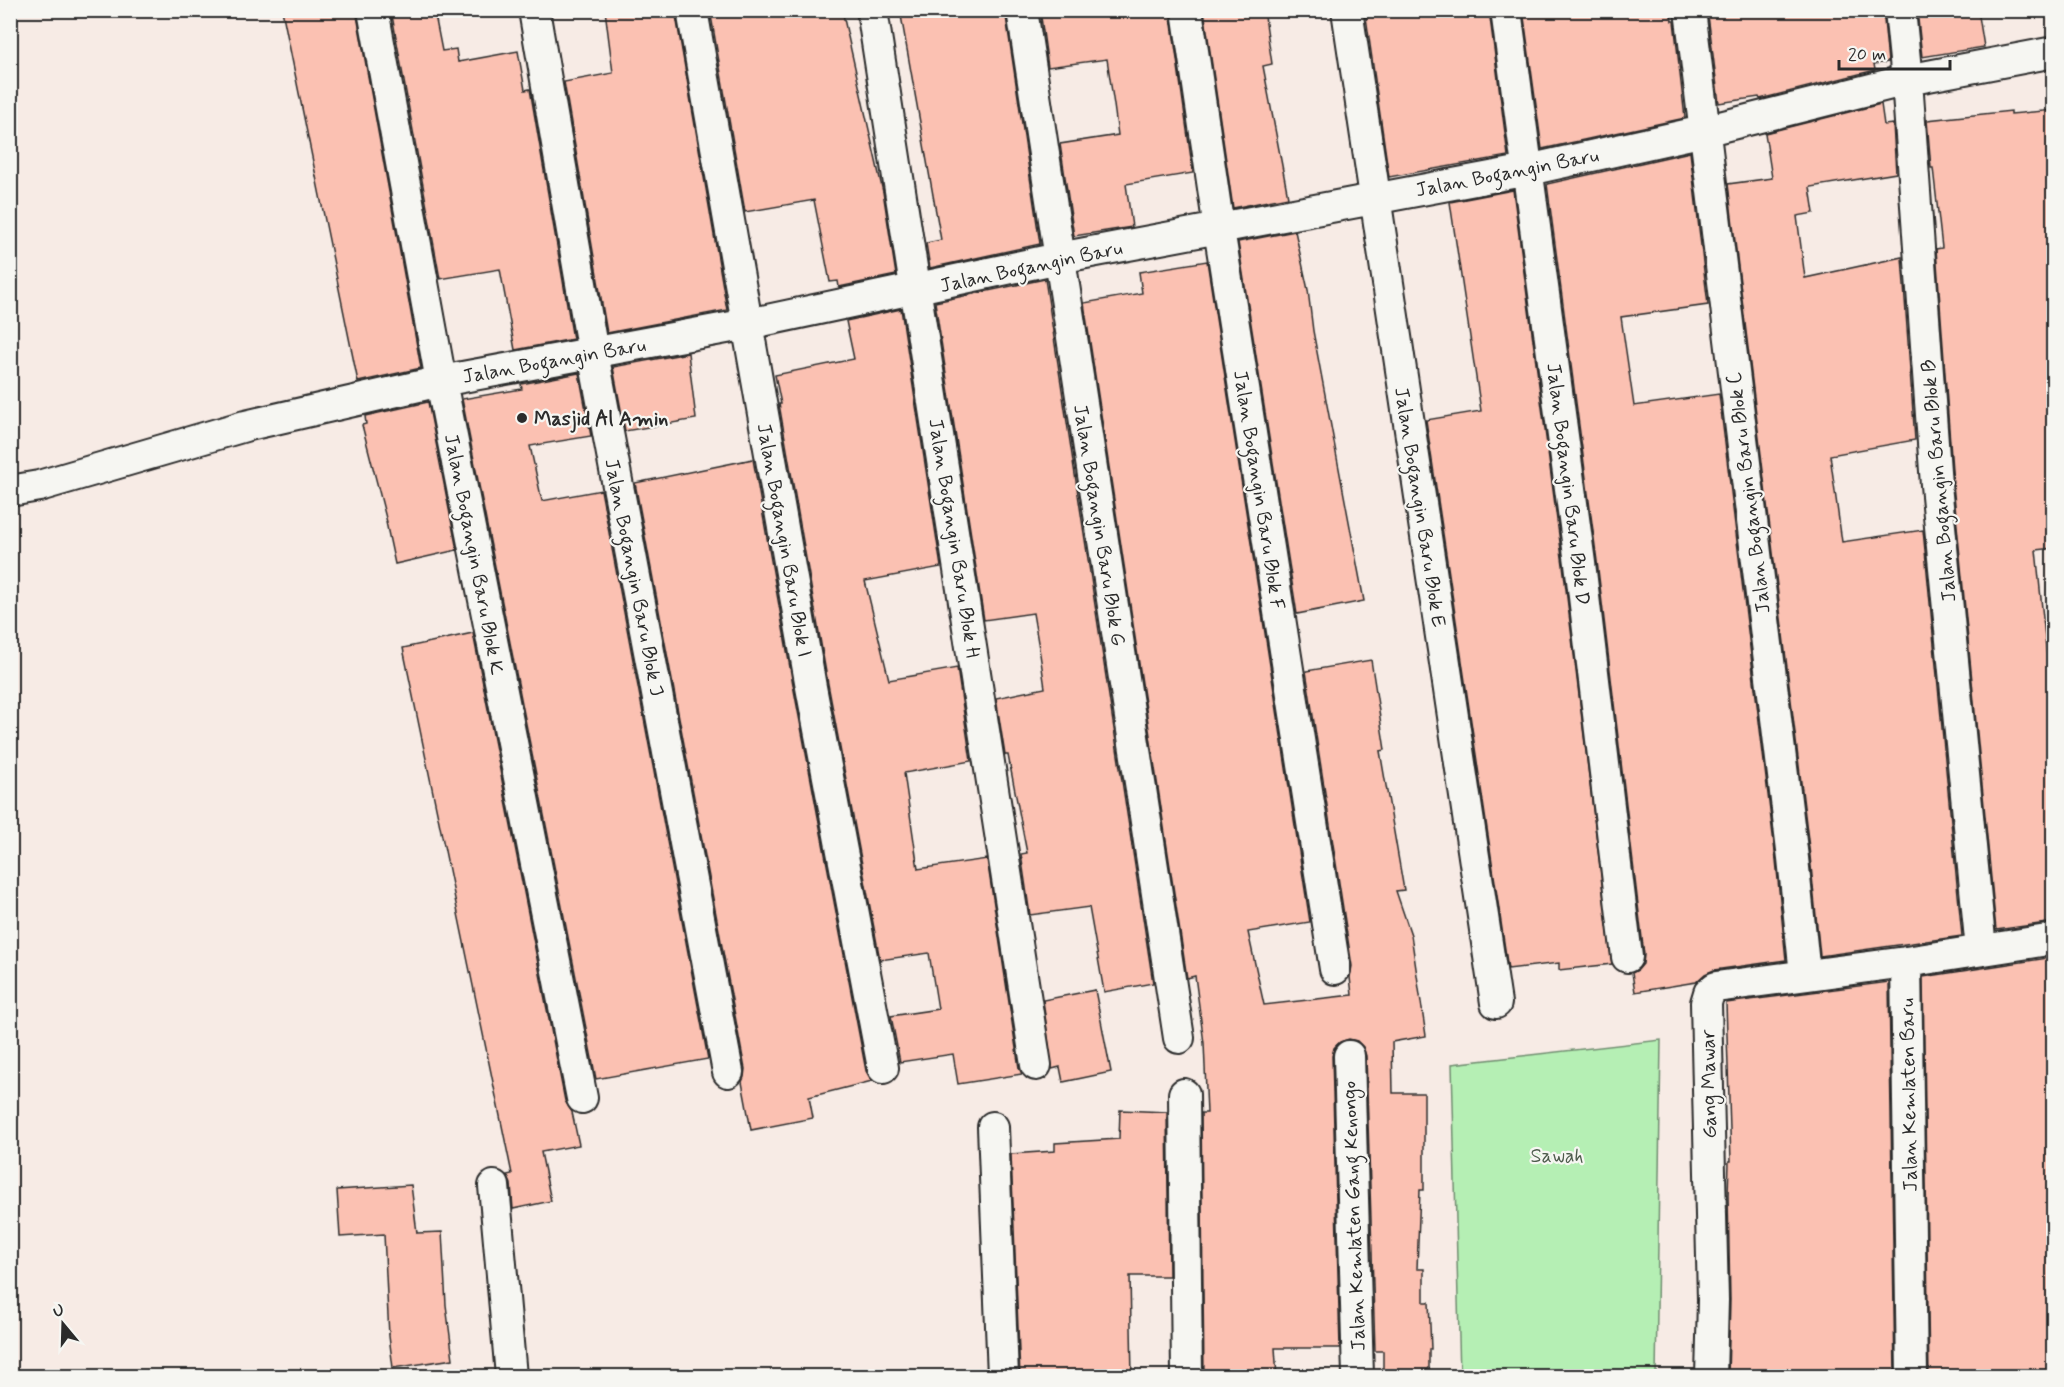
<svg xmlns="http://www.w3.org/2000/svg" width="2064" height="1387" font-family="Mynerve,sans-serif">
<rect width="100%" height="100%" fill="#f7ebe5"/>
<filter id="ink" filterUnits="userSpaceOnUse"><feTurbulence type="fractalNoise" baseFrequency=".0167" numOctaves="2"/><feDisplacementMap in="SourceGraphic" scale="12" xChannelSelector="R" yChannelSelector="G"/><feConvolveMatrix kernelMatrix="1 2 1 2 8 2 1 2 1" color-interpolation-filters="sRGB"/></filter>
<g filter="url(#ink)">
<path fill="#b5efb4" stroke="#708d70" stroke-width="1.5" d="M1661,1040L1656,1376H1460L1452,1064Z"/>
<path fill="#fbc1b2" stroke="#2b2b2b" stroke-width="1.5" d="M282,10H356L421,368L358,382Z
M391,10H434L442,51L456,49L458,62L518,51L525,90L530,89L573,339L515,350L500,269L440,279Z
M605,10H675L727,310L607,333L564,82L613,73Z
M710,10H842L883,192L896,275L839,287L838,281L830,282L814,200L745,212Z
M900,10H1005L1040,244L930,268L926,243L941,240Z
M1040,10H1170L1193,173L1126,184L1132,227L1074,236L1060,144L1118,135L1114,105L1107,59L1048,67Z
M1204,10H1264L1272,64L1263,66L1288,197L1233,208Z
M1365,10H1489L1508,156L1389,177Z
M1523,10H1670L1672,21H1674L1685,118L1542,149Z
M1735,10H1883L1888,62L1874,64L1875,70L1760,99L1759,97L1719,103L1708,15Z
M1917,10H1978L1984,47L1922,57Z
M1881,104L1884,125L1893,124L1896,173L1810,187L1814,213L1797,216L1805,278L1902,257L1915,440L1830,455L1842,542L1923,530L1962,936L1820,956L1810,856L1728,184L1772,178L1765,133Z
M2054,110V548L2036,550L2047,657H2054V922L1996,930L1953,484L1936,249L1942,248L1933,168H1931L1927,120L2011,111V114Z
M1690,152L1708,305L1621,317L1634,406L1719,394L1776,860L1786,960L1714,970L1705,974L1696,982L1635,992L1632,973L1638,970L1643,964L1644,955L1597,561L1547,184Z
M1513,190L1563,565L1612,964L1559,970V963L1508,969L1426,420L1481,411L1450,202Z
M1295,231L1308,290L1313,331L1364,601L1297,614L1238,242Z
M1207,261L1310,922L1248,932L1264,1005L1352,995L1350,977L1352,966L1306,671L1371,660L1385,750L1380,751L1404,890L1396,891L1411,935L1426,1036L1392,1042L1393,1093H1424V1190H1420L1417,1269H1424V1302H1429L1431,1349H1429V1377H1383V1351H1375L1366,1056L1363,1047L1357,1041L1349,1039L1340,1042L1334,1048L1332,1056L1340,1348H1275L1277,1377H1204L1201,1113H1207L1204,1043L1195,976L1187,978L1084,303L1142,293L1139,272Z
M1045,279L1153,983L1104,992L1089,907L1030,915L1021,854L1027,853L1008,755H1005L996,698L1045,688L1040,654L1033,613L984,620L935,302Z
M901,309L941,567L865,581L889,680L957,668L971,761L904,773L918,869L987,859L1019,1068L1022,1074L958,1084L953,1054L900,1062L891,1016L938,1009L929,953L880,960L828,684L779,404H781L775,375L854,359L846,321Z
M688,353L696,419L625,431L613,367Z
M579,373L591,436L530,446L542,501L601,490L708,1059L596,1079L462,399L522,389L521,384Z
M428,402L457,550L395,564L386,522H387L362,425L366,424L365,416Z
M753,459L794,690L866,1071L872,1081L809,1097L813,1118L751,1130L742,1082L744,1077L745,1069L635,483Z
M473,633L565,1101L572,1112L579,1145L541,1152L551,1201L513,1209L511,1184L507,1175L512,1174L403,648Z
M2054,957V1377H1929L1923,977Z
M1889,982L1895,1377H1728L1730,1300L1728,1195L1729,1161H1731L1726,1003Z
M1095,990L1111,1072L1063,1082L1060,1067L1052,1069L1043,1000Z
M1120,1110L1167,1112L1169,1276H1130L1132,1377H1020L1011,1154L1055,1151V1143L1119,1139Z
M411,1185L417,1233L442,1232L446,1305L453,1359L393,1368L389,1336L384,1234L340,1237L337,1190Z"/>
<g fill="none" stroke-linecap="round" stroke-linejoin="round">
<g stroke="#2b2b2b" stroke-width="34">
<path id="street" d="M373,10L441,381L582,1098
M534,10L593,353L728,1072
M692,10L811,687L883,1068
M872,10L1036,1065
M1022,10L1179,1038
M1187,10L1219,229L1335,969
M1347,10L1496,1003
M1506,10L1580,563L1627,957
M1690,10L1793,858L1805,975
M1900,10L1907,80L1936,485L1981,950
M10,491L39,486L245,426L441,381L748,324L1059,258L1528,170L1704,131L1907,80L2054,52
M1906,962L1912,1376
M1349,1056L1358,1376
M1184,1094L1187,1376
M993,1127L1003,1376
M494,1186L511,1376
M1711,1376L1713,1300L1706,1003L1709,993L1716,987L1906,962L2054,939"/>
</g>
<use href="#street" stroke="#f6f6f2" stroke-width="30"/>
</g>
</g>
<circle fill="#2b2b2b" stroke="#f6f6f2" stroke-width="2" cx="522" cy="418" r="6"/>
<g text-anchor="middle" stroke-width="4.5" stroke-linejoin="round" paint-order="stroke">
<g font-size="20" fill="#2b2b2b" stroke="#f6f6f2">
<text transform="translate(1507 172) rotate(-11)" y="7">Jalan Bogangin Baru</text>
<text transform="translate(1031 266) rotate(-12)" y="7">Jalan Bogangin Baru</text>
<text transform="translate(554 360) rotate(-10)" y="7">Jalan Bogangin Baru</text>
<text transform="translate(1938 481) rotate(-95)" y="7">Jalan Bogangin Baru Blok B</text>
<text transform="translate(1569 484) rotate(83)" y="7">Jalan Bogangin Baru Blok D</text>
<text transform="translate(1260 490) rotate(81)" y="7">Jalan Bogangin Baru Blok F</text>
<text transform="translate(1748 493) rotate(-97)" y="7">Jalan Bogangin Baru Blok C</text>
<text transform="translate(1421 507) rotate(81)" y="7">Jalan Bogangin Baru Blok E</text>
<text transform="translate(1100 525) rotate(81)" y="7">Jalan Bogangin Baru Blok G</text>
<text transform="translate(955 538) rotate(81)" y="7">Jalan Bogangin Baru Blok H</text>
<text transform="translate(785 540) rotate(80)" y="7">Jalan Bogangin Baru Blok I</text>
<text transform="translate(475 554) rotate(79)" y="7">Jalan Bogangin Baru Blok K</text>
<text transform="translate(635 577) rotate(79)" y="7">Jalan Bogangin Baru Blok J</text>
<text transform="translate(1708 1084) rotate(-91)" y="7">Gang Mawar</text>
<text transform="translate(1908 1095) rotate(-91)" y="7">Jalan Kemlaten Baru</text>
<text transform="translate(1353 1216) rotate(-92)" y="7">Jalan Kemlaten Gang Kenongo</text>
</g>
<g font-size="20" font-weight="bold" fill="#2b2b2b" stroke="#f6f6f2" text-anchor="start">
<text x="534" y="425">Masjid Al Amin</text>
</g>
<g font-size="20" fill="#4e5c4d" stroke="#f6f6f2">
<text x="1557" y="1162">Sawah</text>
</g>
</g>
<rect width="2064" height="1387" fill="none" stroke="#f6f6f2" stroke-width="36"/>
<rect x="18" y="18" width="2028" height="1351" fill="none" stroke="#2b2b2b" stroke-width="2" filter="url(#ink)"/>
<g transform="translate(63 1324) rotate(341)" stroke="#f6f6f2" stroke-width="4.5" paint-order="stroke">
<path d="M0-4.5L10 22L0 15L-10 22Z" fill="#2b2b2b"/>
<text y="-9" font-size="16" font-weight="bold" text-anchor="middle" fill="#2b2b2b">U</text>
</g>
<path d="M1839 60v9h111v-9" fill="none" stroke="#2b2b2b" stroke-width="3"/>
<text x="1848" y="60" font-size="18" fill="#2b2b2b" stroke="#f6f6f2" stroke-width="4.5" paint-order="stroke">20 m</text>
</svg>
